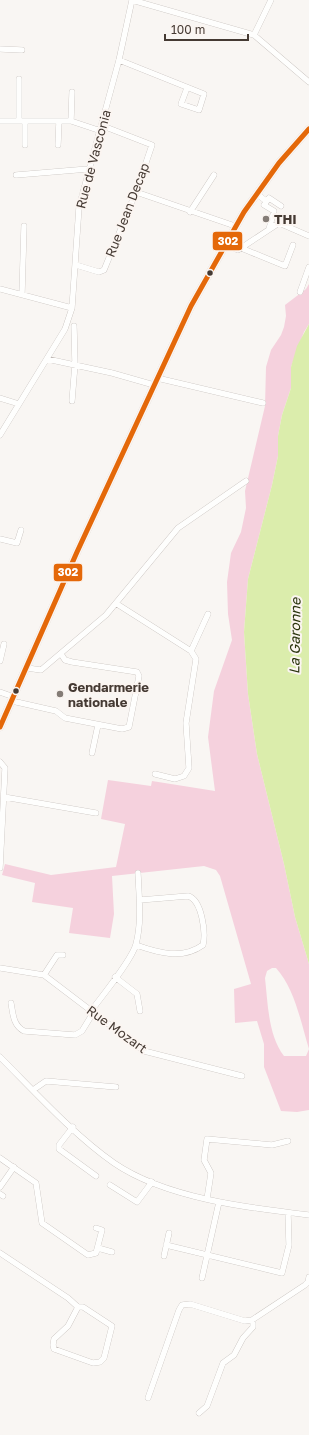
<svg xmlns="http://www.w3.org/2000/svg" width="309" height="1435" font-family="'Golos Text',sans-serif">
<rect width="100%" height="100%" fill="#f9f6f3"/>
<path fill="#f5d1dd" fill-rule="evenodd" d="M309,284V324L304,332L291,367V388L282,415L278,436V456L272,485L248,579L244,632L248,694L257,754L284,864L295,917L309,964V1110L297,1112L281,1111L264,1067V1044L257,1021L235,1023L234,989L251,984L220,876L216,870L204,866L112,876L114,914L110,938L69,933L73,908L32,902L35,883L2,875L5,864L51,875L116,867L125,824L101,819L108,780L151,786L152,781L215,791L208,737L214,691L232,640L228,614L227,582L231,553L241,532L246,508L245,491L265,406L266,367L271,350L281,335L284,327L286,316L285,305L306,289ZM272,968H276C295,989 301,1023 309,1049L306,1056H284C268,1035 268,1004 265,978L267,971Z"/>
<path fill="#dbedac" d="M309,324V964L295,917L284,864L257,754L248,694L244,632L248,579L272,485L278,456V436L282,415L291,388V367L297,346Z"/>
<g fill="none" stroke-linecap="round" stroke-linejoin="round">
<g stroke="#bfb8b4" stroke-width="6">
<path id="minor" d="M132,0L254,35L309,82
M254,35L271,0
M0,49L22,50
M119,60L204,94L199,110L181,104L187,88
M19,79V121H71L101,131
M0,121H19
M71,121L72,92
M25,145V121
M58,145L59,121
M16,175L88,169
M136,192L235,226
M257,194L266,201
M190,212L214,175
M269,229L274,211L264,205L269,198L281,206
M225,244L238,250L279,223L309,236
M241,248L285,266L293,245
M76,265L99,272L104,270L136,192L152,145L103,126
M0,289L72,308
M300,292L309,267
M22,294L24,226
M47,359L112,373L154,385
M157,378L263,403
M0,398L19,404
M72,401L75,364L74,326
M0,435L65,329L72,308L79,207L119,60L132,0
M0,539L17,543L21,530
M117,604L191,651L196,659L186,723L189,768L184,776L175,779L155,774
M191,651L208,614
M0,661L4,644
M27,668L41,670L106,615L178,528L246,481
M0,692L14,697
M12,701L56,711L65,718L122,729L129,727L139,676L137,672L72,662L65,660L61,654
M92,753L98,725
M0,762L5,768L0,868
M4,797L96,813
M136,945C159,953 182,960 203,945C206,933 202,900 188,896L140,900
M0,968L44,975L144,1051L242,1076
M44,975L57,955H63
M115,977L137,994L140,1011
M11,1003C13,1014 13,1025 24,1031L75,1035L82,1031L93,1013
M91,1011C102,996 132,960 136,944C142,922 139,896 138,873
M0,1057C35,1092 74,1135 114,1163C165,1198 248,1208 309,1215
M33,1090L46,1081L116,1087
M73,1127L59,1145V1149L96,1176
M0,1158L36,1183L42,1223L88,1255L96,1253L102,1230L96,1228
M110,1185L137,1202L152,1182
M0,1187L14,1167
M0,1194L3,1196
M207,1199L211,1173L204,1160L207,1139L272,1145L288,1141
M166,1245L282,1273L289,1245L288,1213
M98,1248L112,1252
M0,1253L68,1298L78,1307
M164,1256L169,1233
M202,1278L219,1202
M78,1307H83L112,1326L104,1358L100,1362L93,1363L54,1349L53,1345L54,1339L68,1326Z
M148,1398L179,1310L182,1305L190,1304L245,1321L252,1320L305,1285L308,1282L309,1277
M199,1413L207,1406L223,1363L234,1355L243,1338L253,1327V1323L252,1320"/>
</g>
<g stroke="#d4d1ce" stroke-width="8">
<path id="major" d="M0,727L77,552L191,306L244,212L279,163L309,129"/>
</g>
<use href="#minor" stroke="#fefefd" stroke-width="5.5"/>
<use href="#major" stroke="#f5edeb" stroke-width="7"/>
<g stroke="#fbf5f1" stroke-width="8">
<path id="bus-1" d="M0,727L77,552L191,306L244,212L279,163L309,129"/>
</g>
<use href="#bus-1" stroke="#e46809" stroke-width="5"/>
</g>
<g fill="#847c76" stroke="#fbf5f1" stroke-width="1.5">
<circle cx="266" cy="219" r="4"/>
<circle cx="60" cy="694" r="4"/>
</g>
<g fill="#453a33" stroke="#fbf5f1" stroke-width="1.5">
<circle cx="210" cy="273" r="3.5"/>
<circle cx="16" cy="691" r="3.5"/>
</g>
<g text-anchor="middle" stroke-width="4" stroke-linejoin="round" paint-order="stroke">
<g font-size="13" fill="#453a33" stroke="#fbf5f1">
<text transform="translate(93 159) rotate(-75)" y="5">Rue de Vasconia</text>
<text transform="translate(127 210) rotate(-69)" y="5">Rue Jean Decap</text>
<text transform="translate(117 1029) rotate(36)" y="5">Rue Mozart</text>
</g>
<g font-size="13" font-weight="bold" fill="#453a33" stroke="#fbf5f1" text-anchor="start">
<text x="274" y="224">THI</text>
<text x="68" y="692">Gendarmerie<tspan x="68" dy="15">nationale</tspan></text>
</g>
<g font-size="14" font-style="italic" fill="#2a340d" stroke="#fbf5f1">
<text transform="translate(295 636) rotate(-89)" y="5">La Garonne</text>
</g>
</g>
<g stroke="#fbf5f1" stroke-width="1.5">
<rect x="212" y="231" width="31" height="20" rx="4" fill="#e46809"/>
<rect x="53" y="563" width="30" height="19" rx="4" fill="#e46809"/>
</g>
<g font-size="11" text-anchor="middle" font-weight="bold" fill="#fff">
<text x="228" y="245">302</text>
<text x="68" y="576">302</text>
</g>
<path d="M165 34v6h83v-6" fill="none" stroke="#453a33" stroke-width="2"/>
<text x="171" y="34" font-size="12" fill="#453a33" stroke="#fbf5f1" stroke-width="3" paint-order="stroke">100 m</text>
</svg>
